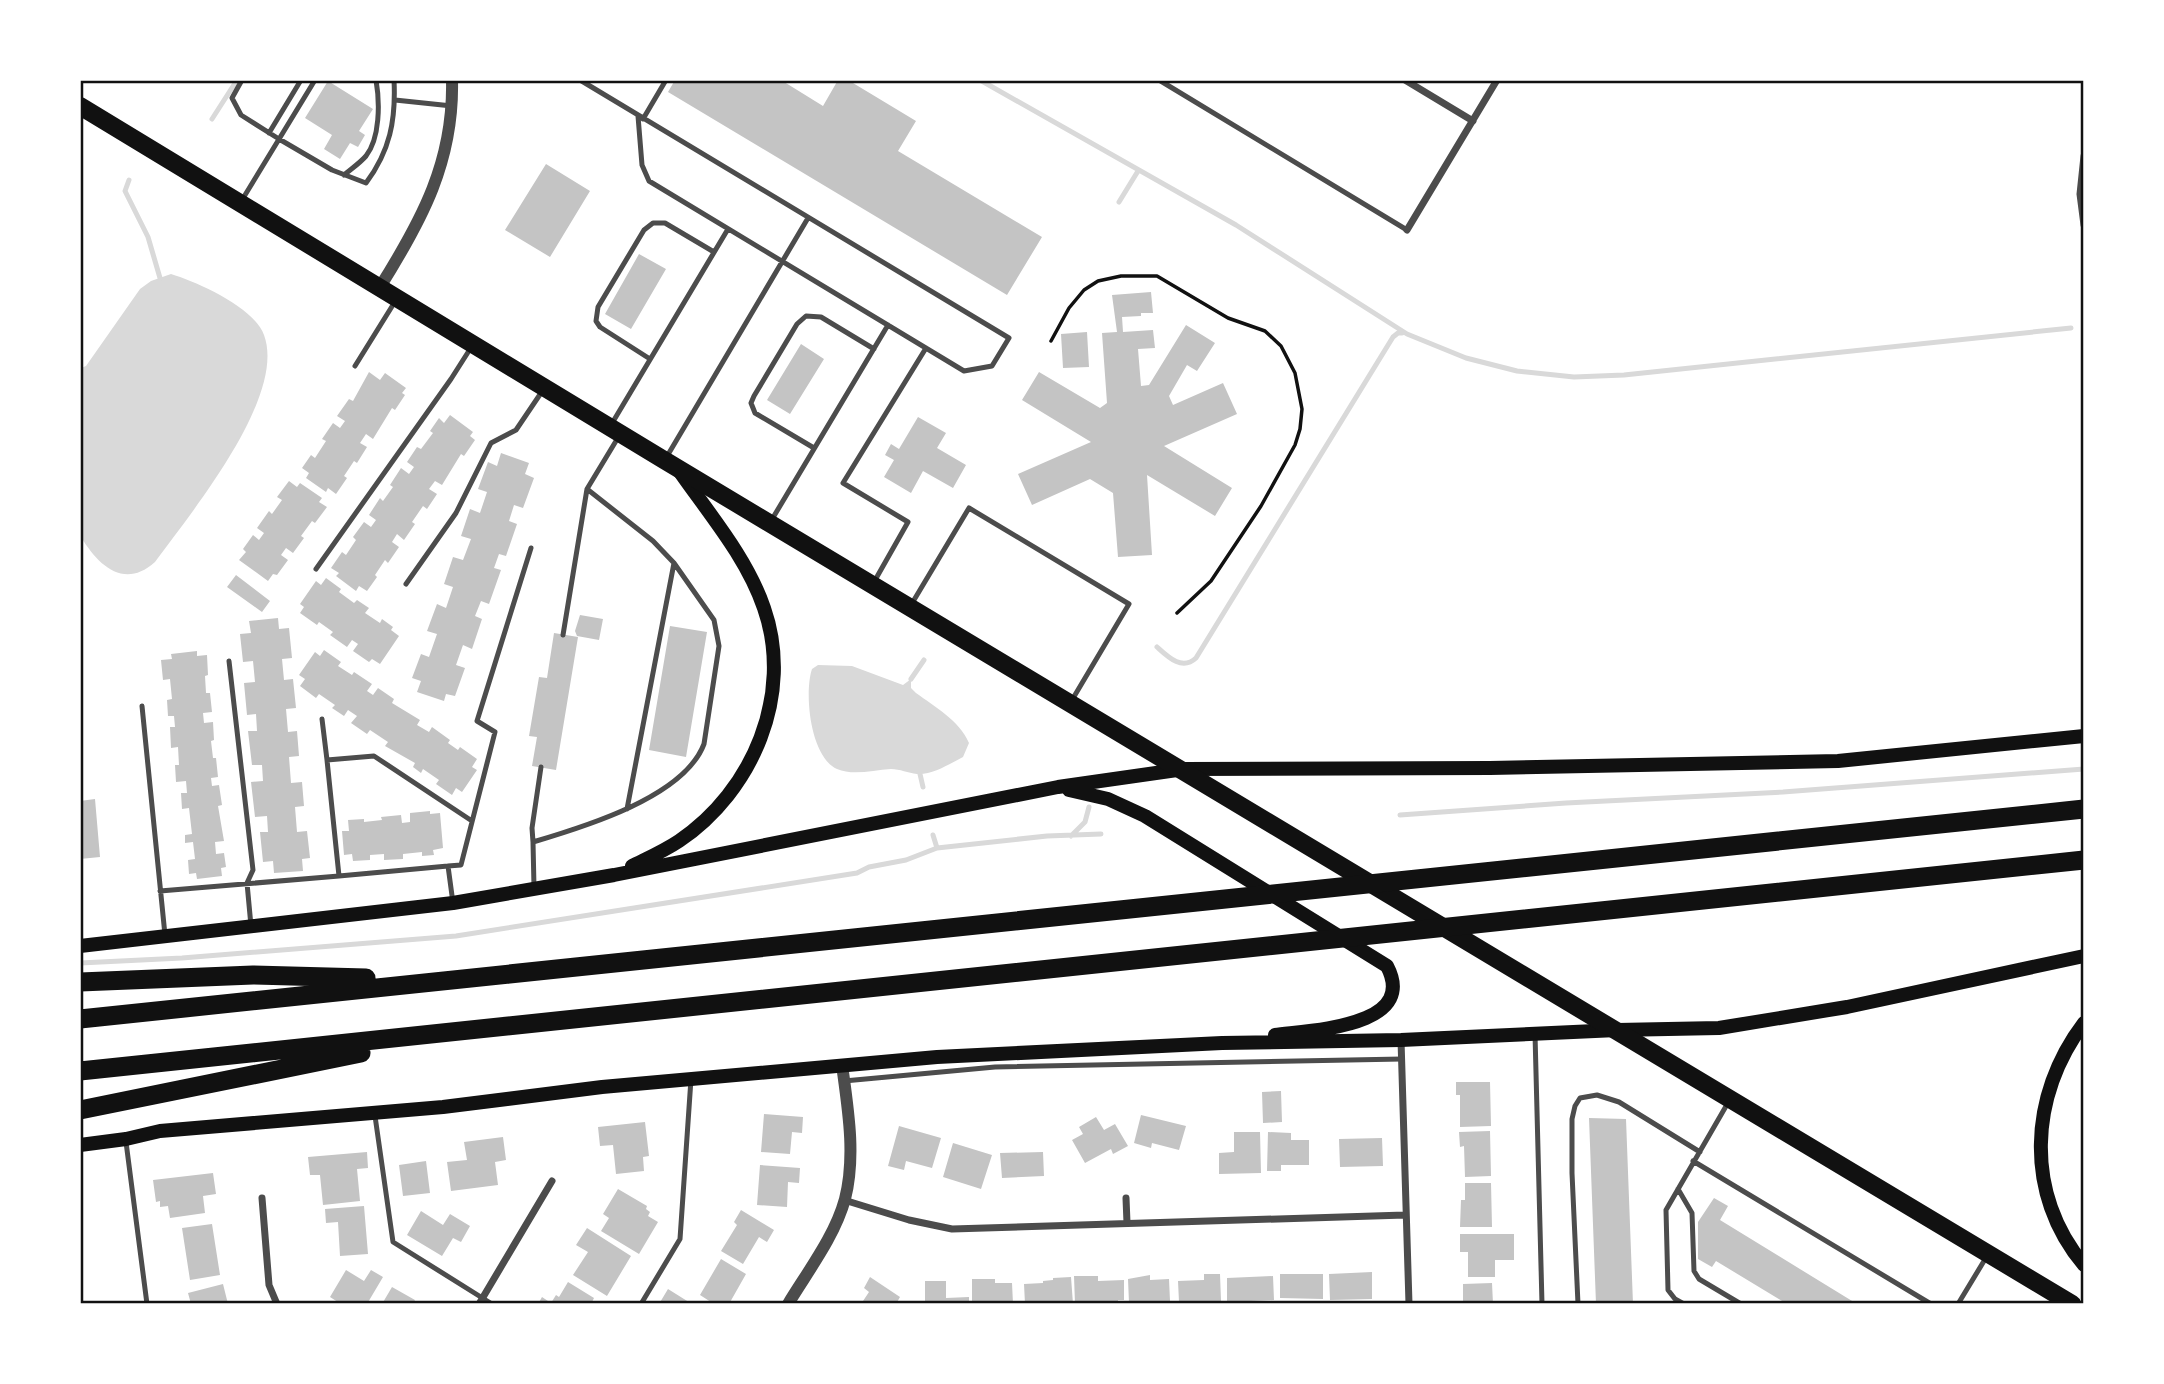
<svg xmlns="http://www.w3.org/2000/svg" width="2164" height="1384" font-family="'Nunito Sans',sans-serif">
<rect width="100%" height="100%" fill="#fff"/>
<path fill="#d9d9d9" d="M171,274C197,282 254,307 264,335C287,397 190,514 155,562C124,590 98,565 81,537V368L86,366L140,289L151,281Z
M818,665L852,666L903,685L911,679V688L916,693C935,707 959,720 969,743L963,757C949,764 933,775 917,774C908,773 900,769 891,769C873,770 853,776 837,769C810,757 804,693 812,669Z"/>
<g fill="none" stroke-linecap="round" stroke-linejoin="round">
<path stroke="#d9d9d9" stroke-width="5" d="M980,80L1236,225L1407,334L1466,358L1517,371L1574,377L1624,375L2071,328
M212,119L237,80
M129,180L125,191L148,237L160,278
M1119,202L1138,171
M1157,647C1168,657 1182,671 1196,658L1393,337L1398,333H1402
M911,679L924,660
M920,774L923,787
M1400,815L1566,803L1783,792L2084,769
M1071,836L1085,822L1089,807
M937,848L1047,836L1101,834
M80,963L182,958L456,936L857,873L869,867L906,860L937,848L933,835"/>
</g>
<path fill="#c4c4c4" d="M675,80H781L823,106L838,80H848L916,121L898,151L1042,237L1007,295L668,92Z
M328,81L373,109L359,131L365,135L358,147L350,143L340,159L324,149L332,135L305,118Z
M546,164L590,191L550,257L505,230Z
M639,254L666,269L631,329L605,314Z
M1151,292L1153,313H1141V316L1122,317L1123,332L1153,330L1155,348L1138,349L1141,386L1149,385L1186,325L1215,343L1197,371L1187,365L1169,396L1173,405L1223,383L1237,414L1164,446L1232,488L1215,516L1147,475L1152,555L1118,557L1113,493L1090,479L1032,505L1018,474L1091,442L1022,400L1039,372L1100,408L1107,403L1102,333L1117,332L1112,295Z
M1087,332L1089,367L1063,368L1061,334Z
M801,344L824,359L790,414L767,400Z
M369,372L380,380L385,373L406,388L402,393L405,395L395,410L392,408L373,439L366,434L360,443L367,447L357,463L354,461L344,476L347,478L336,494L328,488L326,492L306,478L309,473L302,468L311,455L315,458L326,441L322,439L333,423L340,428L345,421L337,416L349,399L353,401Z
M450,415L473,432L470,436L475,440L464,456L461,454L442,485L435,481L429,489L437,494L427,509L423,506L412,522L415,524L404,540L397,534L392,542L399,547L388,563L385,560L375,575L377,577L367,591L359,586L356,591L336,576L339,573L331,568L342,552L346,555L356,540L353,537L364,522L371,527L376,520L369,515L380,498L383,501L393,487L390,485L401,468L409,474L414,467L407,462L417,447L421,449L433,433L430,431L439,418L444,423Z
M918,417L946,433L937,448L966,465L953,488L923,471L911,493L884,477L894,460L885,455L891,444L899,449Z
M501,453L529,463L525,474L534,478L523,508L514,505L509,521L517,524L506,556L499,554L494,568L501,570L489,604L481,601L475,616L482,619L472,649L463,645L456,665L465,668L455,696L446,694L444,701L417,692L421,681L412,678L421,654L429,657L437,634L427,631L437,604L446,608L453,587L444,584L453,557L463,560L471,539L461,536L470,509L480,513L487,492L478,489L488,462L497,466Z
M289,481L297,487L300,483L322,498L319,502L327,507L315,523L312,521L301,536L304,538L293,553L286,548L281,555L288,560L277,575L273,574L268,581L239,560L246,552L243,549L253,535L259,540L264,533L257,528L269,511L272,514L282,500L277,497Z
M236,575L270,601L262,612L227,587Z
M326,578L341,589L339,592L354,603L357,600L369,608L365,613L380,623L382,619L393,627L391,630L399,636L380,664L372,659L369,662L353,651L358,644L352,640L347,647L330,635L333,632L319,622L317,625L300,613L304,607L300,604L316,581L321,585Z
M580,615L603,619L599,640L577,636L575,631Z
M278,618L279,629L289,628L292,658L282,659L284,680L293,679L296,708L286,709L288,732L297,731L299,756L289,757L291,783L302,782L304,806L295,807L297,832L307,831L310,858L302,859L303,871L274,873L273,861L263,862L260,832H268L267,816L255,817L251,782L263,781L262,765H252L248,731H257L256,714L247,715L244,683L255,682L253,661L243,662L240,634L251,633L249,621Z
M670,626L707,632L686,757L649,750Z
M554,633L578,637L556,770L532,766L537,737L529,736L539,677L547,678Z
M324,650L341,662L338,666L352,675L354,672L372,684L367,691L373,695L378,688L394,699L392,703L420,720L417,725L429,732L432,727L450,740L448,743L458,750L460,747L477,759L472,767L477,770L462,792L456,788L452,795L436,784L439,780L423,769L421,773L413,767L415,763L385,746L388,742L370,730L367,734L351,723L357,716L348,710L344,716L332,708L335,705L319,694L316,698L300,686L305,679L299,675L315,652L320,656Z
M197,651V656L207,655L208,675L205,676L206,693H210L212,712L203,713L204,723L213,722L214,740L211,741L213,758H216L218,777L211,778L212,786L219,785L222,805L218,806L224,841L215,842L216,854L224,853L226,867L221,868L222,876L197,879L196,873L189,874L188,860L195,859L193,842L185,843V835L192,834L189,808L182,809L181,793H187L186,781L176,782L175,765H179L178,747L171,748L170,727H175L174,716H168L167,700L172,699L170,679L163,680L161,660L172,659L171,654Z
M95,799L100,857L80,859V801Z
M430,811V814L440,813L443,848L433,850L434,855L422,856V852L403,854V859L384,860V854L370,855V860L353,861L352,854L344,855L342,831H349L348,820L364,819V822L382,820L381,817L401,815L402,823L410,822V813Z
M1456,1082H1490L1491,1126L1460,1127V1095H1456Z
M1281,1091L1282,1122L1263,1123L1262,1092Z
M764,1114L803,1117L802,1133L792,1132L790,1154L761,1152Z
M1141,1115L1186,1126L1179,1150L1152,1143L1151,1148L1134,1143Z
M1096,1117L1104,1130L1115,1124L1128,1146L1113,1154L1111,1149L1085,1163L1072,1140L1083,1134L1079,1127Z
M1589,1118L1626,1119L1633,1304H1596Z
M645,1122L649,1156L643,1157L644,1171L616,1174L613,1145L600,1146L598,1127Z
M899,1126L941,1138L932,1168L906,1161L904,1170L888,1166Z
M1490,1131L1491,1176L1465,1177L1464,1146L1460,1147L1459,1132Z
M1234,1132H1260L1261,1173L1219,1174V1153L1234,1152Z
M1268,1132L1291,1133V1140H1309V1165H1281V1171H1267Z
M503,1137L506,1160L495,1162L498,1185L451,1191L447,1162L467,1160L464,1142Z
M1382,1138L1383,1166L1340,1167L1339,1139Z
M953,1143L992,1155L981,1189L943,1177Z
M367,1152L368,1168L357,1169L360,1201L323,1205L320,1175H310L308,1157Z
M1043,1152L1044,1176L1002,1178L1000,1153Z
M426,1161L430,1193L403,1196L399,1165Z
M760,1165L800,1168L799,1183L788,1182L787,1207L757,1205Z
M213,1173L216,1194L203,1196L205,1213L170,1218L168,1206L160,1207V1201L156,1202L153,1180Z
M1465,1183H1491L1492,1227H1460L1461,1200H1465Z
M618,1189L647,1206L646,1209L650,1212L648,1216L658,1222L639,1254L601,1231L609,1218L603,1214Z
M1714,1198L1728,1206L1720,1220L1857,1304H1787L1716,1261L1712,1267L1698,1259V1222Z
M364,1206L368,1254L340,1256L338,1222L326,1223L325,1209Z
M741,1210L774,1230L767,1242L759,1237L743,1264L721,1251L737,1225L734,1222Z
M421,1211L443,1225L450,1214L470,1226L461,1242L453,1238L442,1256L407,1235Z
M212,1224L220,1275L190,1280L182,1228Z
M587,1228L631,1256L607,1296L573,1275L588,1252L576,1245Z
M1460,1234H1514V1260H1495V1277H1468V1252H1460Z
M721,1259L746,1274L729,1304H714L700,1295Z
M346,1270L364,1281L371,1270L383,1277L367,1304H341L330,1297Z
M1372,1272V1299L1330,1300L1329,1274Z
M1204,1274H1220L1221,1301L1179,1302L1178,1281L1204,1280Z
M1280,1274H1323V1299L1280,1298Z
M1150,1275V1280L1169,1279L1170,1301L1129,1303L1128,1279Z
M1074,1276H1098V1281L1124,1280V1300H1118V1304H1075Z
M1273,1276L1274,1300L1227,1302V1278Z
M870,1277L900,1297L896,1304H867L863,1301L869,1292L864,1288Z
M1071,1277L1073,1304H1025L1024,1284L1043,1283V1281L1053,1280V1278Z
M972,1279H995V1283H1012L1013,1304H972Z
M925,1281H946V1298L969,1297V1304H925Z
M568,1282L594,1298L591,1304H538L542,1297L551,1303L556,1295L559,1297Z
M1492,1283L1493,1304H1463V1284Z
M223,1284L228,1304H191L188,1293Z
M392,1287L415,1300L413,1304H382Z
M668,1289L692,1304H659Z"/>
<g fill="none" stroke-linecap="round" stroke-linejoin="round">
<path stroke="#111" stroke-width="3.5" d="M1051,341L1069,308L1084,290L1098,281L1121,276H1157L1228,318L1265,331L1281,346L1295,373L1302,409L1300,429L1295,445L1261,506L1211,581L1177,613"/>
<path stroke="#4c4c4c" stroke-width="5" d="M242,80L232,98L241,115L279,139L332,170L366,183C390,151 396,120 394,80
M580,80L1009,338L992,366L964,371L649,181L642,165L638,116
M1159,80L1407,230
M395,100L452,106
M643,119L666,80
M269,133L301,80
M344,175C351,169 360,163 366,156C380,138 380,103 376,80
M242,200L315,80
M650,359L600,327L596,321L598,307L644,230L653,223H665L714,252
M355,366L396,300
M611,425L728,229
M814,448L755,413L751,403L754,396L797,324L806,316L821,317L874,349
M666,458L808,218
M771,521L888,325
M316,569L451,379L472,346
M874,582L908,522L843,483L926,348
M406,584L456,513L491,443L516,430L543,390
M911,605L969,508L1129,604L1072,700
M563,635L587,489
M229,661L253,870L247,883L251,926
M142,706L165,935
M322,719L327,760
M627,809L674,563
M533,842L532,828L541,767
M339,876L448,866
M534,887L533,842C584,827 684,797 704,744L719,646L714,620L674,563L653,541L587,489L619,436
M160,891L339,876L327,760L374,756L472,821
M453,903L448,866L461,865L495,732L477,721L531,548
M1535,1034L1542,1304
M844,1081L995,1067L1402,1059
M375,1116L393,1242L492,1304
M126,1142L147,1304
M1693,1161L1931,1304
M1678,1189L1692,1213L1694,1271L1699,1279L1741,1304
M641,1304L680,1239L691,1079
M1578,1304L1572,1173V1119L1575,1106L1580,1098L1597,1095L1619,1102L1700,1152
M1684,1304L1675,1299L1668,1290L1666,1210L1729,1101
M1958,1304L1987,1256"/>
<path stroke="#4c4c4c" stroke-width="7" d="M1405,80L1473,121
M2084,156L2080,194L2084,225
M1407,230L1497,80
M1401,1040L1409,1304
M262,1198L269,1285L277,1304
M1126,1198L1127,1223
M844,1200L909,1220L952,1229L1405,1215
M479,1304L552,1181"/>
<path stroke="#4c4c4c" stroke-width="12" d="M380,287C422,220 454,161 452,80
M788,1304C808,1271 835,1236 845,1199C856,1156 848,1109 842,1065"/>
<path stroke="#111" stroke-width="14" d="M1069,790L1108,799L1145,816L1387,966C1419,1027 1311,1030 1275,1035
M632,866C648,858 664,851 679,841C753,791 794,694 764,608C747,558 710,515 680,472
M80,946L453,903L614,875L1058,787L1184,769L1490,768L1838,761L2084,736
M2084,1023C2029,1095 2024,1194 2084,1265
M80,1145L126,1139L160,1131L443,1107L602,1087L937,1057L1222,1043L1401,1040L1617,1030L1719,1028L1847,1007L2084,956"/>
<path stroke="#111" stroke-width="18" d="M80,106L664,460L2072,1304"/>
<path stroke="#111" stroke-width="19" d="M80,982L253,975L366,978
M80,1019L2084,809
M80,1071L2084,860
M80,1110L361,1053"/>
</g>
<rect width="2164" height="1384" fill="none" stroke="#ffffff" stroke-width="164"/>
<rect x="82" y="82" width="2000" height="1220" fill="none" stroke="#111" stroke-width="2.5"/>
</svg>
